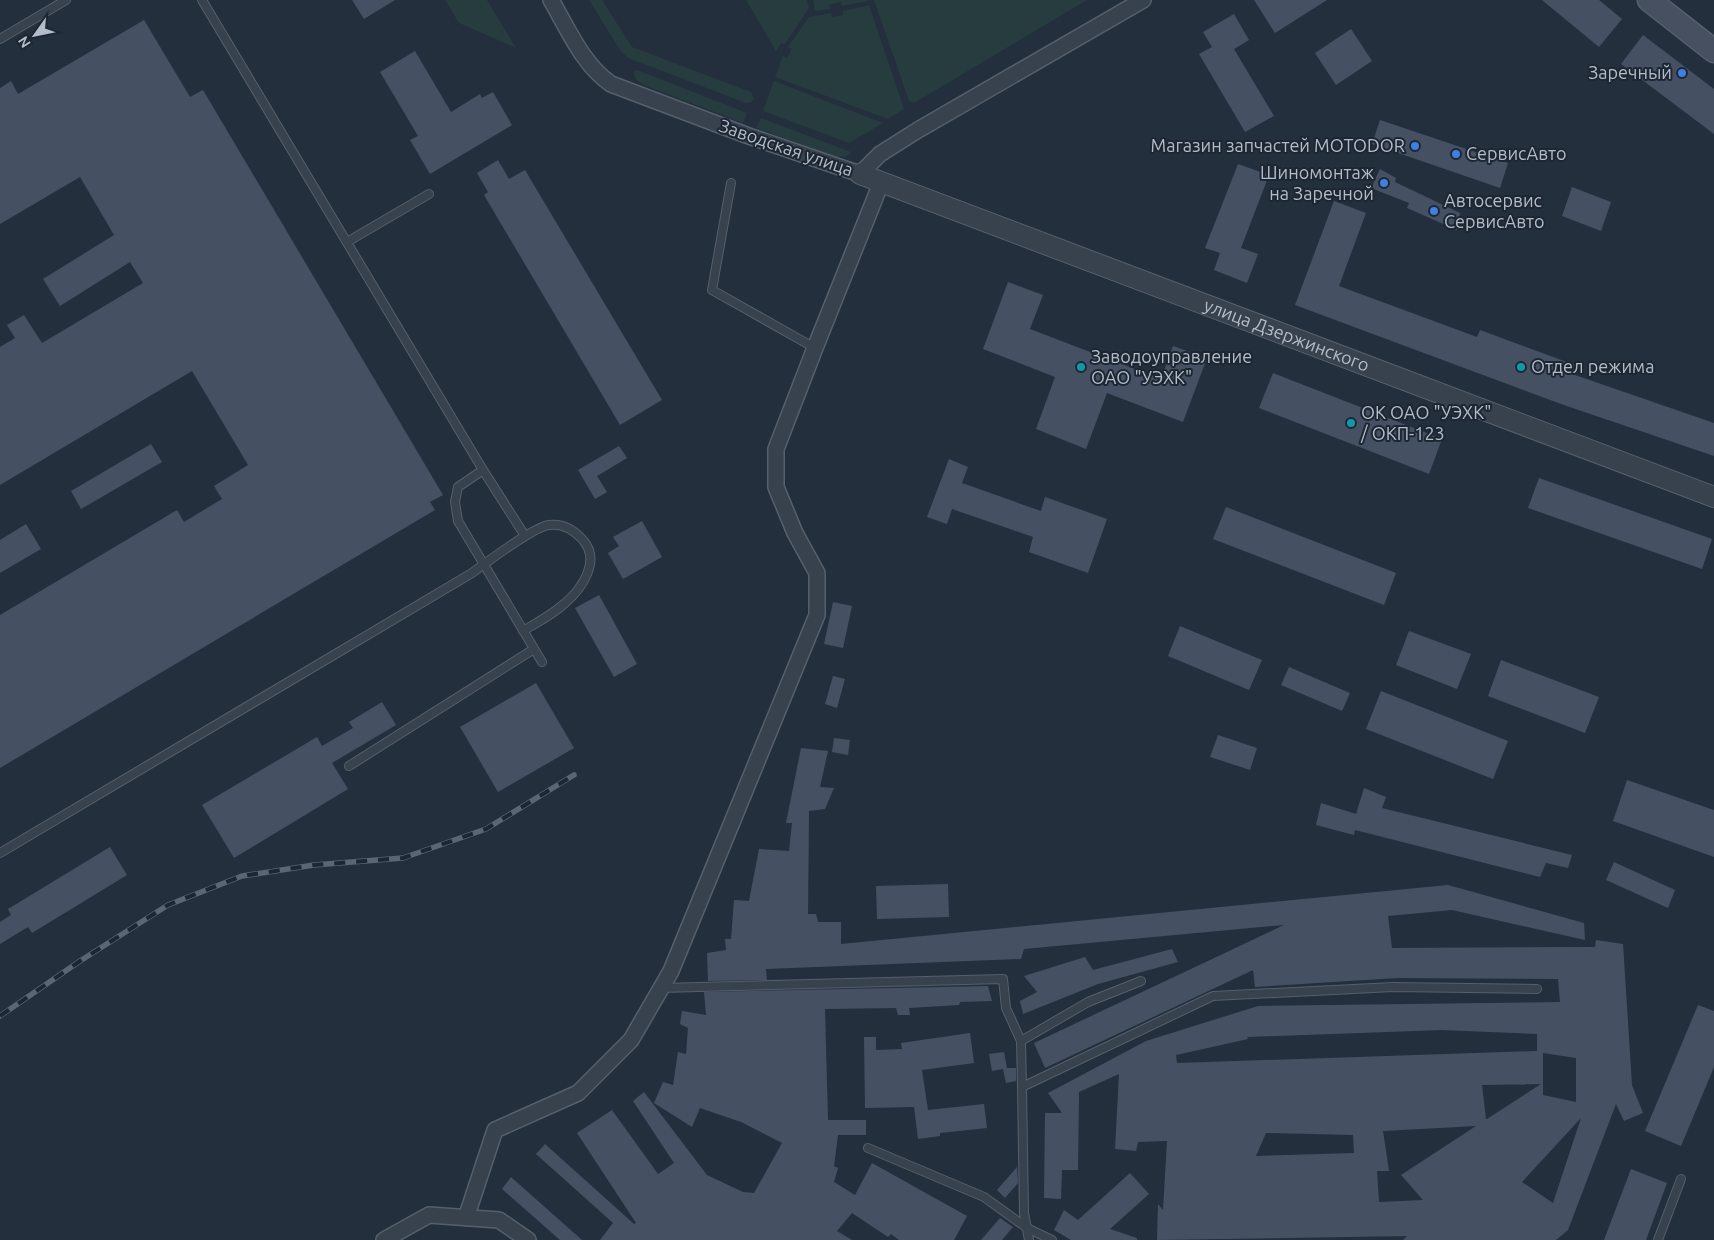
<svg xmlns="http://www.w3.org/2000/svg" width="1714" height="1240" font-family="Ubuntu,sans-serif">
<rect width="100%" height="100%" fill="#242f3e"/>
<path fill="#263c3f" d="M445,0H487L516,48L459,23Z
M589,0H602L632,47L751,92L754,99L751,102L746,103L628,58L620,50Z
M746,0H807L809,8L785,44L781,43L776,51Z
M813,0H868V1L842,6L841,2L829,5L830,9L815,11Z
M874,0H1087L914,103L909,101Z
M869,5L904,109L888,119L775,77L783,56L787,58L792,49L788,47L809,17L831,13L832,17L843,15V11Z
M637,70L747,113L743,123L644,85C639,82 634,79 634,72Z
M774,81L883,123L849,143L763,111Z
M761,118L851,152L847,156L837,157L756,128Z"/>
<path fill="#455162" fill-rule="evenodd" d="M352,0H395L364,19Z
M1254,0H1327L1275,33Z
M1542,0H1599L1622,19L1599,47Z
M1234,14L1249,40L1234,49L1274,116L1245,132L1199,54L1212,47L1203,32Z
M144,20L190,97L203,90L443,495L430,502L435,510L0,768V615L177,510L184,522L222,499L214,486L248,465L192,371L0,485V347L15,338L7,325L24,315L42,343L143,283L130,262L60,306L43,279L114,235L80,177L0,224V88L11,81L18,94Z
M1351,29L1372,61L1336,85L1315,53Z
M1643,35L1714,89V134L1621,64Z
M415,51L451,112L480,94L482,98L493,92L512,125L430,174L410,140L418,136L380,72Z
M1380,120L1508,163L1500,188L1372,144Z
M498,160L509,179L525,170L662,400L620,425L484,195L488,192L477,173Z
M1238,164L1269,175L1241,248L1258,254L1247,283L1214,270L1220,253L1205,248Z
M1380,169L1396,178L1395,182L1460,213L1457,230L1407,208L1409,203L1371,188Z
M1572,187L1611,202L1601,231L1562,216Z
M1334,201L1366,213L1339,286L1477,337L1480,330L1575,365L1572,374L1714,423V456L1561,404L1295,305Z
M1008,282L1043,295L1030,329L1161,379L1173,346L1207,358L1183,422L1107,393L1086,449L1036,429L1055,377L983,349Z
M1273,373L1442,439L1429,474L1259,408Z
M151,444L162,462L81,509L71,491Z
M619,446L627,458L597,476L607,492L595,499L578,470Z
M949,459L968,467L962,483L1041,511L1045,497L1107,519L1088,573L1029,552L1033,537L952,509L947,524L927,517Z
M1539,478L1712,539L1702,569L1528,508Z
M1226,507L1396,573L1384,605L1213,539Z
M642,521L662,557L623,579L608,553L619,546L613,537Z
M26,524L41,549L0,573V540Z
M599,595L637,664L614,677L575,608Z
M833,602L852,606L843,648L824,644Z
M1180,626L1262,660L1249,690L1168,656Z
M1409,631L1471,654L1457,689L1396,665Z
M1501,660L1599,697L1585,733L1488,696Z
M1289,667L1350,693L1342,711L1281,685Z
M833,676L845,679L837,708L825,704Z
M536,683L574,748L498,792L460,727Z
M1381,691L1508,741L1493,779L1366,729Z
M382,702L396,725L332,763L348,789L234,858L202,805L317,737L322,746L353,728L349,722Z
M1218,735L1257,748L1250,770L1210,757Z
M834,738L850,740L848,755L832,752Z
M801,748L828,751L820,787L834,788L825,809L809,811L808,914H816L818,922H841V944L1448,885L1584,923L1585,940L1452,910L1388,916L1392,948L1595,947L1596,940L1623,944L1632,1085L1643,1113L1624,1121L1616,1104L1568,1230L1556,1240H1403L1407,1236L1157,1240L1158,1204L1163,1210L1167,1141L1138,1142L1136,1151L1115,1149L1119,1074L1079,1092L1078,1170H1062L1061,1199L1044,1198L1045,1113H1062L1048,1093L1146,1041L1258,1006L1560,1002L1558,979L1397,978L1255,987L1253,970L1045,1068L1034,1043L1284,925L1024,949L1021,959L766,969L767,980L708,981L707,953L726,950L725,939H731L734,900L749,901L759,849L789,851L792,823H786ZM1442,1030L1537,1034V1051L1177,1063L1176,1055L1248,1039L1247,1037ZM1543,1053L1576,1058V1102L1543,1095ZM1541,1084L1487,1119H1486L1482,1085ZM1581,1118L1553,1203L1522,1182ZM1476,1126L1401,1175L1423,1200L1379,1202L1377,1171H1389L1383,1131ZM1266,1133L1353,1135L1354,1153L1256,1156Z
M1627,780L1714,810V857L1613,821Z
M1364,788L1386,797L1382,808L1572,855L1568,868L1546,863L1540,877L1355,830L1354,835L1316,825L1321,803L1356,814Z
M110,847L127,875L32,933L28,927L0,944V922L11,915L8,909Z
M1614,862L1675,890L1668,908L1606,880Z
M948,884L949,917L877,919L876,886Z
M1172,949L1178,962L1098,984L1023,1014L1020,1001L1037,992L1024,976L1085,957L1093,970Z
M988,986L992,1001L960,1002L959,1005L909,1008L910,1015H898L896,1008L825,1009L828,1120H866V1135H838L834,1166L838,1168L834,1182L855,1195L872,1163L967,1216L954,1240H899L891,1234L888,1237L852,1213L837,1231L852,1240H600L613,1223L536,1154L545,1144L634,1224L636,1223L577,1133L612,1110L658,1174L674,1163L633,1101L644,1092L707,1175L743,1192L754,1193L782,1143L741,1122L700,1108L692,1127L654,1103L663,1082L673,1085L678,1052L686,1054L688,1028L680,1024L682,1011L706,1015L704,992Z
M1698,1005L1714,1011V1067L1681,1146L1645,1131Z
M970,1033L974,1063L922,1070L928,1110L984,1104L987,1128L940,1133V1136L918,1139L914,1107L865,1108L864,1037H876V1050L902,1049L901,1043Z
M1004,1052L1007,1068H1016V1081L1006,1083L1003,1069L992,1071L989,1054Z
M1017,1167L1018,1183L1005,1198L997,1190Z
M1631,1169L1667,1183L1646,1240H1604Z
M1130,1173L1149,1194L1110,1229L1137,1238V1240H1071L1054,1230L1064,1210L1078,1220Z
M511,1177L582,1240H560L502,1189Z
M1000,1218L1013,1227L1002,1240H981Z"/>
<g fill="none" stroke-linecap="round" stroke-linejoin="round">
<g stroke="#565f6c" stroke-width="10">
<path id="service" d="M202,0L483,470L525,536
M0,39L66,0
M731,183L712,290L815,348
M347,242L429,194
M483,470L458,487L455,502L458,521L542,662
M349,766L534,649
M0,853L472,573C487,562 533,527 549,525C563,523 573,529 582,539C602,560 582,589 564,604C552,615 536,623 523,631
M661,988L1003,979L1006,1008L1021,1041L1022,1087
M1021,1041L1088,1002L1141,981
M868,1148L984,1197L1027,1228L1052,1240
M1029,1240L1024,1213L1022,1087L1213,996L1393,987L1537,989
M1658,1240L1681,1179"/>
</g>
<g stroke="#565f6c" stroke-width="18">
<path id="minor" d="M551,0C568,29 583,65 611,84L746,135L860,174L880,154L918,130L1143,0
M466,1218L495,1130L578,1093L631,1040L671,971L817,615V573L795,533L776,487V449L815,348L881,183
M384,1240L429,1215L499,1220L528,1240"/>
</g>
<g stroke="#565f6c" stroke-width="22">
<g id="tertiary">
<path id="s1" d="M860,174L1714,497"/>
</g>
</g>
<g stroke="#565f6c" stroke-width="25">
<path id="secondary" d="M1649,0L1714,51"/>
</g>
<use href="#service" stroke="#38414e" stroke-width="8"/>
<use href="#minor" stroke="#38414e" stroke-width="15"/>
<use href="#tertiary" stroke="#38414e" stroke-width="20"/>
<use href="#secondary" stroke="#465061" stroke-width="22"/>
<g stroke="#5a6575" stroke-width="5.5">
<path id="rail" d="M0,1016L80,961L168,905L242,876L314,865L403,858L486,829L574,775"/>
</g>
<use href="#rail" stroke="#1d2633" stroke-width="4" stroke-dasharray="11" stroke-linecap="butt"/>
</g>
<g fill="#3f7fe0" stroke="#1d2633" stroke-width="2">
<circle cx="1682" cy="73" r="5"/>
<circle cx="1415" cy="146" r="5"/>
<circle cx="1456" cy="154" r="5"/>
<circle cx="1384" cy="183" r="5"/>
<circle cx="1434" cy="211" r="5"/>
</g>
<g fill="#0f9aa8" stroke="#1d2633" stroke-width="2">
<circle cx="1081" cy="367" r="5"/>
<circle cx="1521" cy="367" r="5"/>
<circle cx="1351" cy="423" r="5"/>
</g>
<g text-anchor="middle" stroke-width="4" stroke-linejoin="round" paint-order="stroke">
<g font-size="18" fill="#b4bcc9" stroke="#1d2633" text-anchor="start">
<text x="1672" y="79" text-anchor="end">Заречный</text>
<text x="1405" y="152" text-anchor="end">Магазин запчастей MOTODOR</text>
<text x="1466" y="160">СервисАвто</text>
<text x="1374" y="179" text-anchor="end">Шиномонтаж<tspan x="1374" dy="21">на Заречной</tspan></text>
<text x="1444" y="207">Автосервис<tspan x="1444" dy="21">СервисАвто</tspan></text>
<text x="1091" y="363">Заводоуправление<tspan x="1091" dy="21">ОАО "УЭХК"</tspan></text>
<text x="1531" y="373">Отдел режима</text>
<text x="1361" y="419">ОК ОАО "УЭХК"<tspan x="1361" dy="21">/ ОКП-123</tspan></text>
</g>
<g font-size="18" fill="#b4bcc9" stroke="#1d2633">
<text transform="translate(786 148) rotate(19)" y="6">Заводская улица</text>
<text dy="6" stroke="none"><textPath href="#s1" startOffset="456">улица Дзержинского</textPath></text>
</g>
</g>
<g transform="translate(35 35) rotate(237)" stroke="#1d2633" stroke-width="4" paint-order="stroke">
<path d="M0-4L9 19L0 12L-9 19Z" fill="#b4bcc9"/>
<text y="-8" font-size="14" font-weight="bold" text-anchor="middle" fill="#b4bcc9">N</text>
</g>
</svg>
